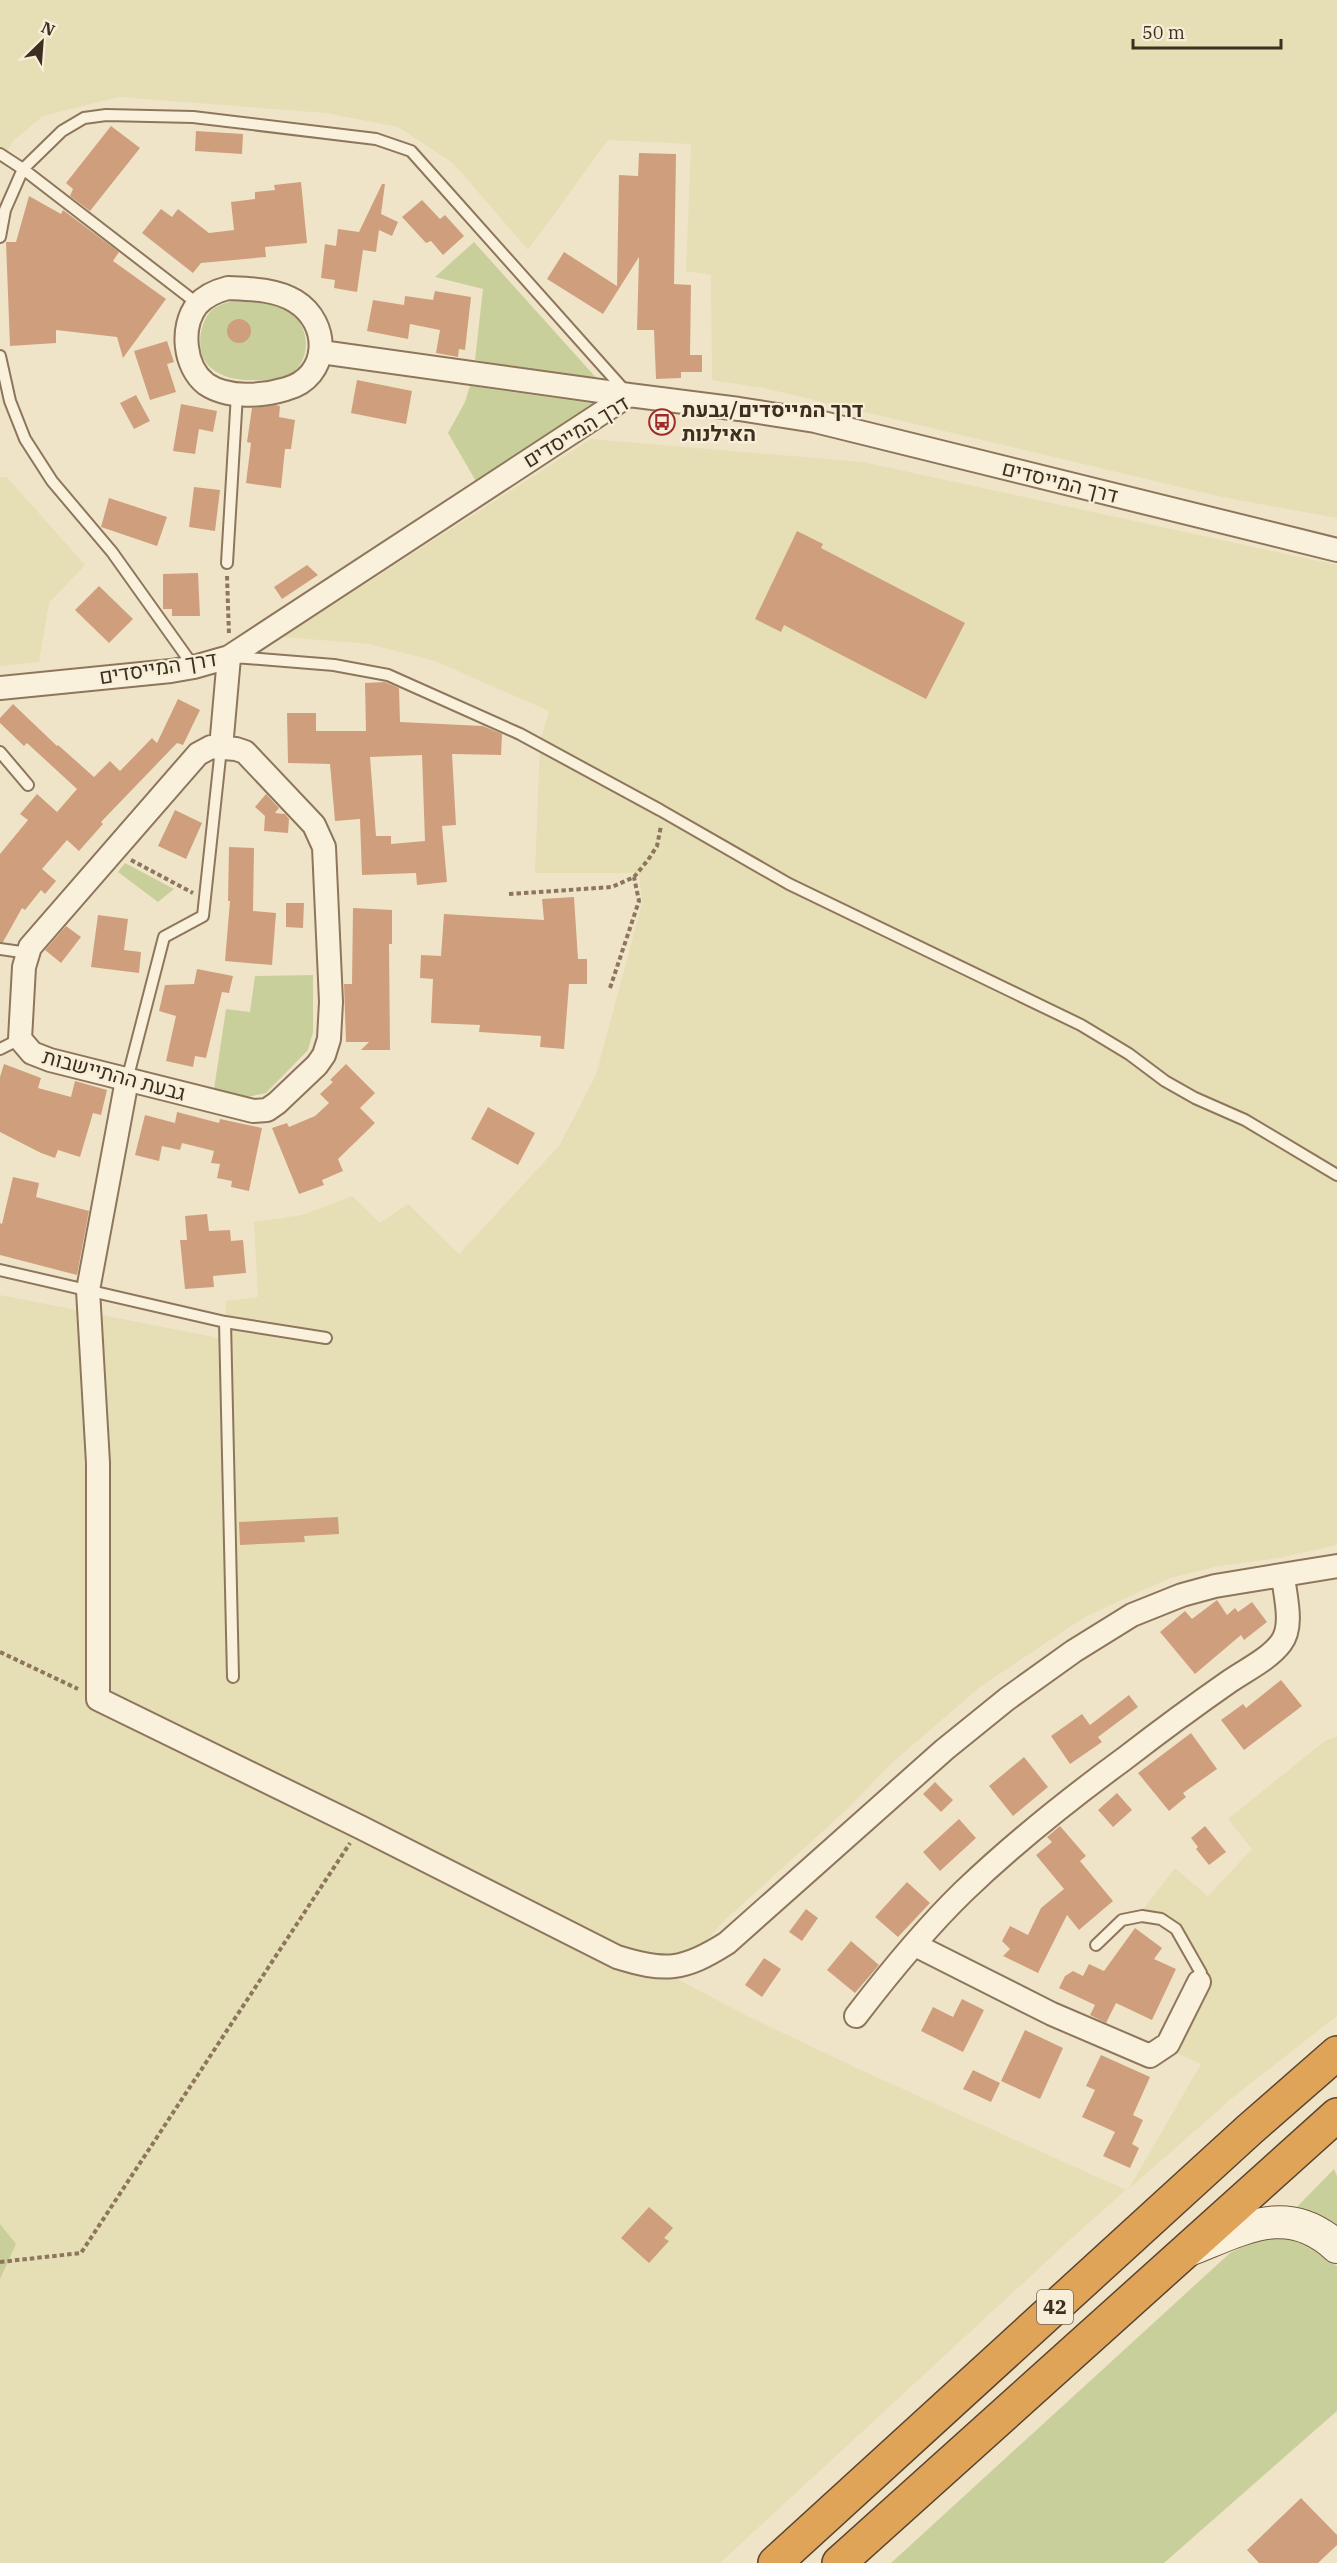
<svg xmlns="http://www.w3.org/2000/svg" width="1337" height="2563" font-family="'IBM Plex Serif',Heebo,serif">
<rect width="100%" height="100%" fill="#f0e4c8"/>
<path fill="#e6deb5" d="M0,0H1337V518L1222,497L768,389L712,380L711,275L686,271L691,144L608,140L528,250L453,163L398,127L326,113L119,97L43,116L13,141L0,164Z
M591,439L863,462L1337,565V1545L1280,1558L1219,1566L1170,1578L1085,1617L981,1686L894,1761L845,1811L725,1920L674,1977L747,2016L863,2071L1126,2190L1086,2225L720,2563H0V1295L224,1339L226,1301L258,1297L254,1222L302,1215L352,1196L380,1223L408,1204L459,1254L559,1146L596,1075L642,903L639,873H535L540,742L549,711L435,661L369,644L283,637Z
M0,477H7L85,565L49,603L39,662L0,666Z
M1337,1737V2016L1232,2098L1128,2190L1201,2064L1154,2043L1201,1956L1141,1912L1175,1868L1208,1896L1252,1849L1228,1819L1326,1740Z"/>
<path fill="#c9cf9b" d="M474,242L600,382L475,360L483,289L435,277Z
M242,300C258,302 277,304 290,313C316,331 309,375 277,379C257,381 228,383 211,368C195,355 198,323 212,310C220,303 232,301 242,300Z
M470,386L597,404L477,483L448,433L465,402Z
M125,863L174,889L158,902L118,872Z
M313,975V1032L308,1050L266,1093L243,1098L214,1089L226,1009L250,1012L255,976Z
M1334,2169L1337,2176V2232L1293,2211Z
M0,2224L16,2244L0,2279Z
M1265,2236L1309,2242L1337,2266V2411L1164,2563H891L1230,2253Z"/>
<path fill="#cf9f7d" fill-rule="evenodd" d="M111,126L140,148L90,211L70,196L73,189L66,183Z
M196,131L243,134L242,154L195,151Z
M639,153L676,154L674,284L691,285L690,355H702V372H681V378L656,379L654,330H637L639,257L603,314L547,279L564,252L617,286L619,175L638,176Z
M301,182L307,243L265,247L266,257L201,263L193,273L142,233L161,209L172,217L178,209L209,233L234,230L231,202L255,199V192L275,190L274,185Z
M382,184H385L381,214L398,222L392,236L379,230L376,252L363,250L357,292L334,288L335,280L321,278L325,244L336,246L338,229L359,232Z
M29,196L61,214L63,210L119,252L113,261L166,299L123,358L117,337L56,330V343L10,346L6,242H16Z
M422,200L440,219L445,215L464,236L443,255L431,241L426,243L402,217Z
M435,291L471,297L465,350L459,349L458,357L436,353L440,330L410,324L408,339L367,331L373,300L404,305L405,296L433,300Z
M227 331a12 12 0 1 1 24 0a12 12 0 1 1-24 0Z
M167,341L174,362L167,364L176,392L150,400L134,351Z
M357,380L412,391L406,424L351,413Z
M136,395L150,421L134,429L120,403Z
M181,404L217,411L213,432L199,429L195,454L173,451Z
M275,405L280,406L279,417L295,420L291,449H285L281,488L246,483L251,443L247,442L252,408Z
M194,487L220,490L215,531L189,527Z
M109,498L167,517L157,546L101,527Z
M797,531L823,544L821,548L965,623L926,699L784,625L781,632L755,619Z
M307,565L318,575L282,599L274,587Z
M198,573L200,616H172V609H163V574Z
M99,586L133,619L109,643L75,610Z
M385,682L399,688L400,722L483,726L502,734L501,755L452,754L456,825L442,826L447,882L417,885L416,873L362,875L360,819L335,821L330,764L288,763L287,713H316V731H366L365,683ZM422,755L425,841L391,844V836H376L370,757Z
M178,699L200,710L183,745L177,743L101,822L103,824L79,851L67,840L42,869L56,881L45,894L41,890L25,910L22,908L3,942H0V854L28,820L20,814L37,794L57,812L77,789L27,743L24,746L0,723V718L13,704L57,746L58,745L94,777L110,761L120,771L152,738L157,743Z
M266,794L279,808L275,813L285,814L289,819L288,833L264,831L265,816L255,807Z
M175,810L202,823L186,859L158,846Z
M229,847L254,848L253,911L276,913L272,965L225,961L230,901H228Z
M574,897L578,959H587V984H569L564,1049L540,1047L541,1036L479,1032L480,1025L431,1023L433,979L420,978L421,955L441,956L444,914L544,920L542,899Z
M286,903H304L303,928L286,927Z
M353,908L392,910V944H389L390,1050H361L369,1042H346L344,984H352Z
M98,915L128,919L124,950L141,952L139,973L91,967Z
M66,926L81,937L61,963L45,950Z
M197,969L233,976L229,993L222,992L206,1058L195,1056L193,1067L166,1061L176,1016L159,1011L165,985L194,984Z
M4,1064L41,1078L38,1088L71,1097L75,1081L107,1090L101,1115L93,1113L80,1157L58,1150L55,1158L41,1153L0,1132V1077Z
M346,1064L375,1093L360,1108L375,1123L338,1159L343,1171L322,1180L324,1185L299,1194L272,1128L287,1123L289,1127L315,1116L329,1103L320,1094L333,1082L330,1080Z
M488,1107L535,1133L518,1165L471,1139Z
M177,1112L219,1123L220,1119L262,1128L249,1191L231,1187L232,1181L217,1178L220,1164L211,1163L214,1151L182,1143L180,1150L162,1146L159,1161L135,1155L145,1115L175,1123Z
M13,1177L39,1183L36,1197L89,1211L77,1275L0,1255V1223L2,1224Z
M207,1214L209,1231L230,1230L231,1241L243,1240L246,1273L213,1276L214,1287L185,1289L180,1240H187L185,1216Z
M338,1517L339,1534L304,1536L305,1542L240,1545L239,1522Z
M1217,1600L1227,1615L1235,1608L1238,1612L1252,1602L1267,1622L1244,1640L1241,1635L1195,1674L1160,1632L1185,1611L1192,1619Z
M1281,1680L1302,1706L1244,1750L1221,1720L1243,1704L1246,1708Z
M1129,1695L1138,1707L1098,1737L1102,1742L1070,1764L1051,1736L1082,1714L1090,1725Z
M1191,1733L1217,1769L1183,1793L1186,1797L1169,1811L1138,1773Z
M1024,1757L1048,1787L1013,1816L989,1786Z
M935,1782L953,1800L941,1812L923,1794Z
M1117,1793L1132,1810L1113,1827L1098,1810Z
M959,1819L976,1838L940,1871L923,1852Z
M1060,1826L1086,1856L1080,1861L1113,1901L1079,1930L1067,1915L1038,1973L1003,1956L1010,1949L1002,1941L1010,1926L1028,1935L1041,1908L1064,1889L1036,1855L1052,1842L1047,1837Z
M1205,1826L1226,1852L1209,1865L1196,1849L1198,1847L1191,1838Z
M907,1882L930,1903L898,1937L875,1917Z
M806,1909L818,1918L802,1941L789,1932Z
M1135,1928L1162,1948L1154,1959L1176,1969L1152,2020L1116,2003L1106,2023L1090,2015L1095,2005L1059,1988L1065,1976L1073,1971L1083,1976L1089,1964L1104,1971Z
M851,1941L879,1965L855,1993L827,1970Z
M764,1958L781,1969L762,1997L745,1985Z
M962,1999L984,2010L963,2052L921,2031L933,2007L953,2017Z
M1025,2030L1063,2048L1040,2099L1001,2081Z
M1101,2055L1150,2077L1133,2115L1143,2120L1132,2144L1139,2148L1130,2168L1103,2156L1115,2132L1082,2117L1095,2090L1086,2086Z
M973,2070L1000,2083L991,2102L963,2089Z
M649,2207L673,2228L664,2238L669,2241L649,2263L621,2238Z
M1301,2498L1337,2535V2545L1318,2563H1259L1247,2550Z"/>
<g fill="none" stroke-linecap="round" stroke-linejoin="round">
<g stroke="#8d765c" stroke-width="14">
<path id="lane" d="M0,154L23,169L198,304
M0,237L5,210L23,169L62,131L84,118L106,115L193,117L376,139L411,151L626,392
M0,356L10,401L25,439L52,481L112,552L194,667
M227,563L237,394
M234,657L334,665L388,675L520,734L660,810L789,884L1081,1025L1129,1054L1165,1081L1195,1098L1245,1120L1337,1175
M0,752L28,785
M0,949L28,953
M0,1049L20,1039
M127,1080L164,937L203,916L221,748
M0,1270L225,1322L326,1338
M225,1322L233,1677
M1096,1945L1122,1920L1142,1916L1161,1919L1176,1929L1201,1973L1199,1982"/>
</g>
<g stroke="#8d765c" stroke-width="26">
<path id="street" d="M228,288C251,289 275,289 295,301C331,323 330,377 286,389C263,396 228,399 206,384C184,367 180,327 197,305C206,295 216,291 228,288Z
M321,352L629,395
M0,688L171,671L194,667L229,657L629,395L739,409L815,421L1337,550
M211,747L236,749L245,752L314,825L324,847L331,1002L329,1039L324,1055L317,1065L277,1103L267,1110L253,1111L50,1060L32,1053L20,1039L24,967L30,947L198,754Z
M221,748L229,657
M127,1080L88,1290L98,1463V1699L360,1827L617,1957C665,1972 683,1971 727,1943L944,1750L1007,1699L1074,1651L1132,1615L1182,1595L1215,1586L1337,1566
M915,1945L1052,2014L1150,2056L1168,2044L1199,1982
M856,2016C889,1973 924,1930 963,1892C1013,1844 1068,1800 1124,1759C1159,1732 1194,1706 1230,1681C1246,1670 1269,1659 1281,1643C1294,1626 1285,1596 1283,1576"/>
</g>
<g stroke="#6f573f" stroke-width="34">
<path id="secondary" d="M1189,2250C1243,2229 1288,2201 1337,2247"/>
</g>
<g stroke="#5b4430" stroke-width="36">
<path id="highway" d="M775,2563L1249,2130L1337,2053
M839,2563L1337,2115"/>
</g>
<path stroke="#8d765c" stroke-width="4" stroke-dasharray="4.5 3" stroke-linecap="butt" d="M227,576L229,635
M131,860L193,893
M509,894L612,887L634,877L648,860L657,846L661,826
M610,988L639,901L634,877
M0,1652L78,1689
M0,2262L81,2253L350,1843"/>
<use href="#lane" stroke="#faf1dc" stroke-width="10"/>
<use href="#street" stroke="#faf1dc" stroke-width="22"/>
<use href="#secondary" stroke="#faf1dc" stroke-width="32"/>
<use href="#highway" stroke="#e0a458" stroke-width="33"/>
</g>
<defs>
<g id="bus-ring" transform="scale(1.35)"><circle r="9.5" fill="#f7eed8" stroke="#9e2a2b" stroke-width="1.5"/><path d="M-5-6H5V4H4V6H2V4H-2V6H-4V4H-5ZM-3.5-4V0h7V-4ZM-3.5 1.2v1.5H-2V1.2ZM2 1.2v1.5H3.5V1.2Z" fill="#9e2a2b"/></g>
</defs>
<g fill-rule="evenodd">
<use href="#bus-ring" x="662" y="422"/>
</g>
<g text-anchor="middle" stroke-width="4.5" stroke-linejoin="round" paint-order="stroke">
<rect fill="#f7eed8" stroke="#756857" stroke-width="1.5" x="1037" y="2290" width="36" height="34" rx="4.5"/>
<g font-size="20" font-weight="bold" fill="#3d2e20">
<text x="1055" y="2314">42</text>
</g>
<g font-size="21" font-weight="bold" fill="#3d2e20" stroke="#f7eed8" text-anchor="start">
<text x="682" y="417">דרך המייסדים/גבעת<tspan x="682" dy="24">האילנות</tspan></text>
</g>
<g font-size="21" fill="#3d2e20" stroke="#f7eed8">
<text transform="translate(576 432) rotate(-31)" y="7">דרך המייסדים</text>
<text transform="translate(1060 482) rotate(14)" y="7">דרך המייסדים</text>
<text transform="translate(158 668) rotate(-9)" y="7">דרך המייסדים</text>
<text transform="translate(114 1075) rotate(15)" y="7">גבעת ההתיישבות</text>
</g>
</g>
<g transform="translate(42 42) rotate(25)" stroke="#f7eed8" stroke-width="4.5" paint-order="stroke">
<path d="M0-4.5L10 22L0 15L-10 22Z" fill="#3d2e20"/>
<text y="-9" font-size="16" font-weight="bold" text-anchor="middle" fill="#3d2e20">N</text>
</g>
<path d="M1133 39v9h148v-9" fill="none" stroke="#3d2e20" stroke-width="3"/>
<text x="1142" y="39" font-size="18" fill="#3d2e20" stroke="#f7eed8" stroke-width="4.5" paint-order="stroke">50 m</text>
</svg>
